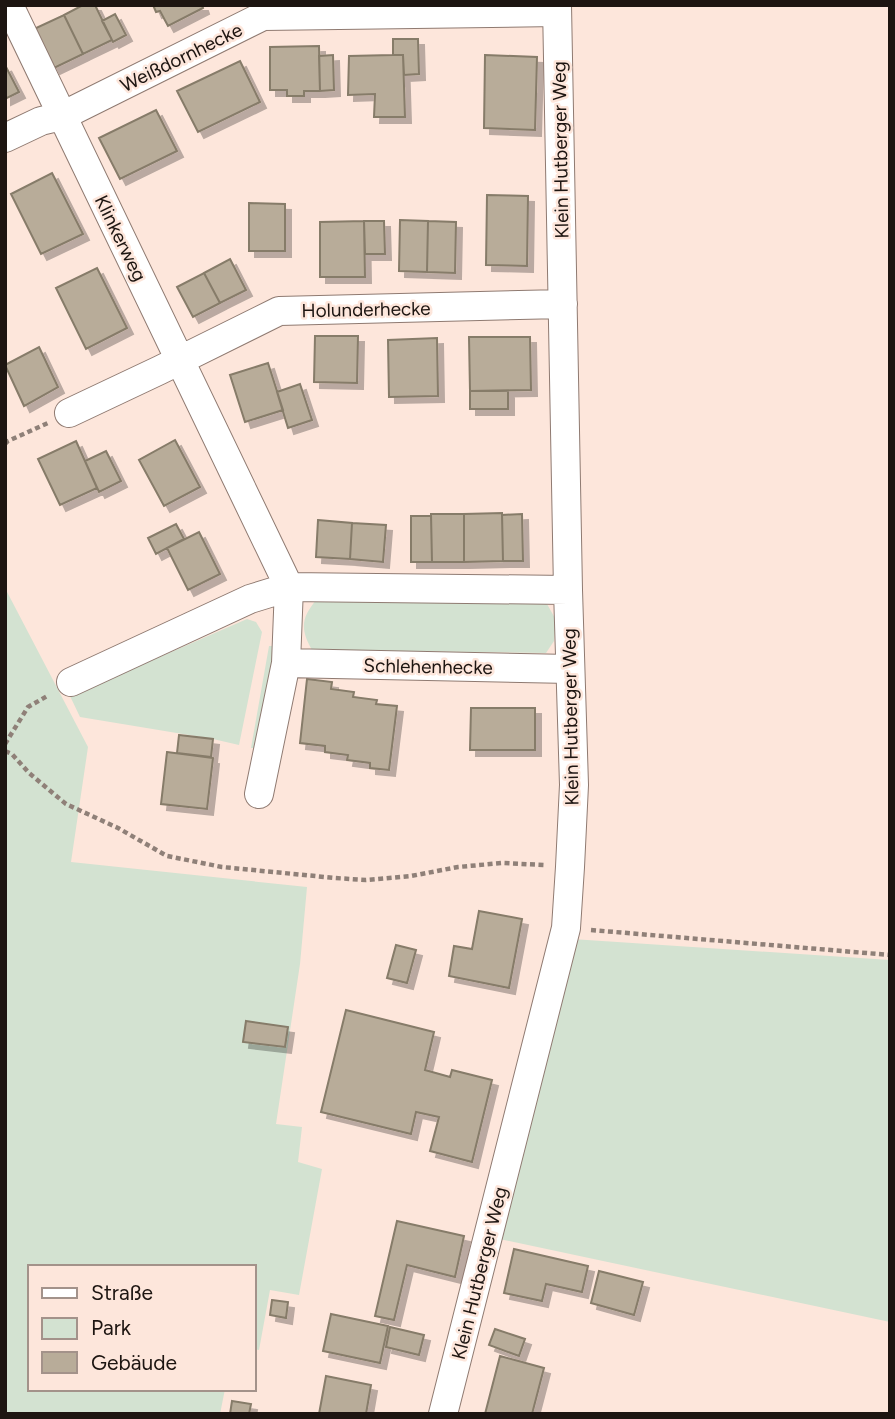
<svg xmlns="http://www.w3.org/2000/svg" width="895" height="1419" font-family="Figtree,sans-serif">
<defs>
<filter id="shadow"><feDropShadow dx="6" dy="6" stdDeviation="0" flood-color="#0004"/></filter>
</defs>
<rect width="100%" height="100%" fill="#fde6db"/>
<path fill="#d3e2d1" d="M5,588L88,747L71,862L307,887L300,964L276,1124L302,1127L298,1162L322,1169L299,1295L270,1290L259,1350L254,1349V1267H30V1389H225L220,1414H5Z
M317,599L547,604L556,620L554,641L546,653L312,650C300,629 301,618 317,599Z
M247,619L256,622L262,632L239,745L213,739L80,717L70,696Z
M269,646H276L257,748H251Z
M572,939L890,960V1322L490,1237Z"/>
<path fill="#b8ac99" stroke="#867b69" stroke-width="2" filter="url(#shadow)" d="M83,5H95L112,40L83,54L64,15Z
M153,5H202L203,8L168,26L160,11L156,12Z
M115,14L126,35L113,42L102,21Z
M64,15L83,54L54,68L34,29Z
M393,39H418L419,74L404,75L403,55H393Z
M319,46L320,91H304V96H287V90H270V47Z
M333,55L334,90L320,91L319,56Z
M393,55H403L405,117H374L375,94L348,95L349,56Z
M485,55L537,57L535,130L484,128Z
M240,61L260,102L198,132L177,91Z
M5,65L19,92L5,99Z
M156,110L177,151L120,179L99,138Z
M52,173L83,234L41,254L11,194Z
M487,195L528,196L527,266L486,265Z
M249,203L285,204V251H249Z
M400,220L428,221L427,272L399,271Z
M364,221L365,277H320V222Z
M364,221H384L385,254H365Z
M428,221L456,222L455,273L427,272Z
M230,259L246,290L220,303L204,273Z
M97,268L127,328L86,349L56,288Z
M204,273L220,303L193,317L177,287Z
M315,336H358L357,383L314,382Z
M469,337H530L531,390L470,391Z
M437,338L438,396L389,397L388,340Z
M39,347L58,387L24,406L5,365Z
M268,363L283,410L245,422L230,375Z
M300,384L312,420L288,428L277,392Z
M470,391H508V409H470Z
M175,440L200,487L164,506L139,460Z
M76,441L97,488L60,505L38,459Z
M106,451L121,481L99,492L85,461Z
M502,513L503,561L464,562V514Z
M431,514H464V562H432Z
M522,514L523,561H503L502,515Z
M411,516H431L432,562H411Z
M318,520L352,523L350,559L316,557Z
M352,523L386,525L383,562L350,559Z
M176,524L184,539L156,554L148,538Z
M199,532L220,574L188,590L167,548Z
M307,679L332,682L331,689L354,692L353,697L377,700L376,704L397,706L389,770L370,768V763L347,760L348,755L325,752V746L300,743Z
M471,708H535V750H470Z
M179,735L213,739L211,757L177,753Z
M167,752L213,758L207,809L161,804Z
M479,911L522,919L509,988L449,976L454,946L472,949Z
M396,945L416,950L407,983L387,978Z
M346,1010L434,1032L425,1070L450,1077L452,1070L492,1080L472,1162L430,1151L439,1117L416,1112L411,1134L321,1112Z
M246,1021L288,1027L285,1047L243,1042Z
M397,1221L464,1236L455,1277L407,1265L394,1320L375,1316Z
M514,1249L588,1266L582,1292L546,1284L542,1301L504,1293Z
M599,1271L643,1282L634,1315L591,1303Z
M272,1300L288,1302L286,1318L270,1315Z
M331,1314L388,1326L380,1363L323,1351Z
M390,1327L424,1335L419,1355L386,1347Z
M495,1329L525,1339L519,1356L489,1345Z
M500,1356L544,1368L532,1414H485Z
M326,1376L371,1385L366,1414H319Z
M232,1401L251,1404L249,1414H230Z"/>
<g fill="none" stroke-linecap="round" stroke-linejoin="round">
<g stroke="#8f7a71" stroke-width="30">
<path id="minor" d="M9,5L289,587L286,663L259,794
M5,138L41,121L62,116L263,16L557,12
M69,413L160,370L279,311L563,304
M286,663L570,669
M71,682L250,599L289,587L568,590
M443,1414L566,928L570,867L574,785L568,590L557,5"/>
</g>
<path stroke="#8f8078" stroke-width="4.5" stroke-dasharray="5 3.5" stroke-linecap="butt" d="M5,444L8,441L48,423
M5,744L28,707L49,695
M5,751L12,754L29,773L66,804L118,828L167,856L222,867L335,878L366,880L411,876L458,867L502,863L545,865
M591,930L890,955"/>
<use href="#minor" stroke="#fff" stroke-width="28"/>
</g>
<g text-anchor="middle" stroke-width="5" stroke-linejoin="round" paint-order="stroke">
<g font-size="19" fill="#1d1511" stroke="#fde6db">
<text transform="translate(181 57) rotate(-26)" y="7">Weißdornhecke</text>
<text transform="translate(560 150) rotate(-91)" y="7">Klein Hutberger Weg</text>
<text transform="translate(121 238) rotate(64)" y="7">Klinkerweg</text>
<text transform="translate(366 309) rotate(-1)" y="7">Holunderhecke</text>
<text transform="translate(428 666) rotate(1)" y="7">Schlehenhecke</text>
<text transform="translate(570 717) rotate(-91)" y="7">Klein Hutberger Weg</text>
<text transform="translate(479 1273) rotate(-76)" y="7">Klein Hutberger Weg</text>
</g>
</g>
<rect width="895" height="1419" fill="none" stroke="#1d1511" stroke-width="14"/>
<rect x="28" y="1265" width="228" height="126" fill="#fde6db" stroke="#a3928a" stroke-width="2"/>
<rect x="42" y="1288" width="35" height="10" fill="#ffffff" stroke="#a3928a" stroke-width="2"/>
<text x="91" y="1300" font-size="21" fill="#1d1511">Straße</text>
<rect x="42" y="1318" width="35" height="21" fill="#d3e2d1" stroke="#a3928a" stroke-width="2"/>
<text x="91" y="1335" font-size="21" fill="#1d1511">Park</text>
<rect x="42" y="1352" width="35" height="21" fill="#b8ac99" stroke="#a3928a" stroke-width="2"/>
<text x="91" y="1370" font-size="21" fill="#1d1511">Gebäude</text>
</svg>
